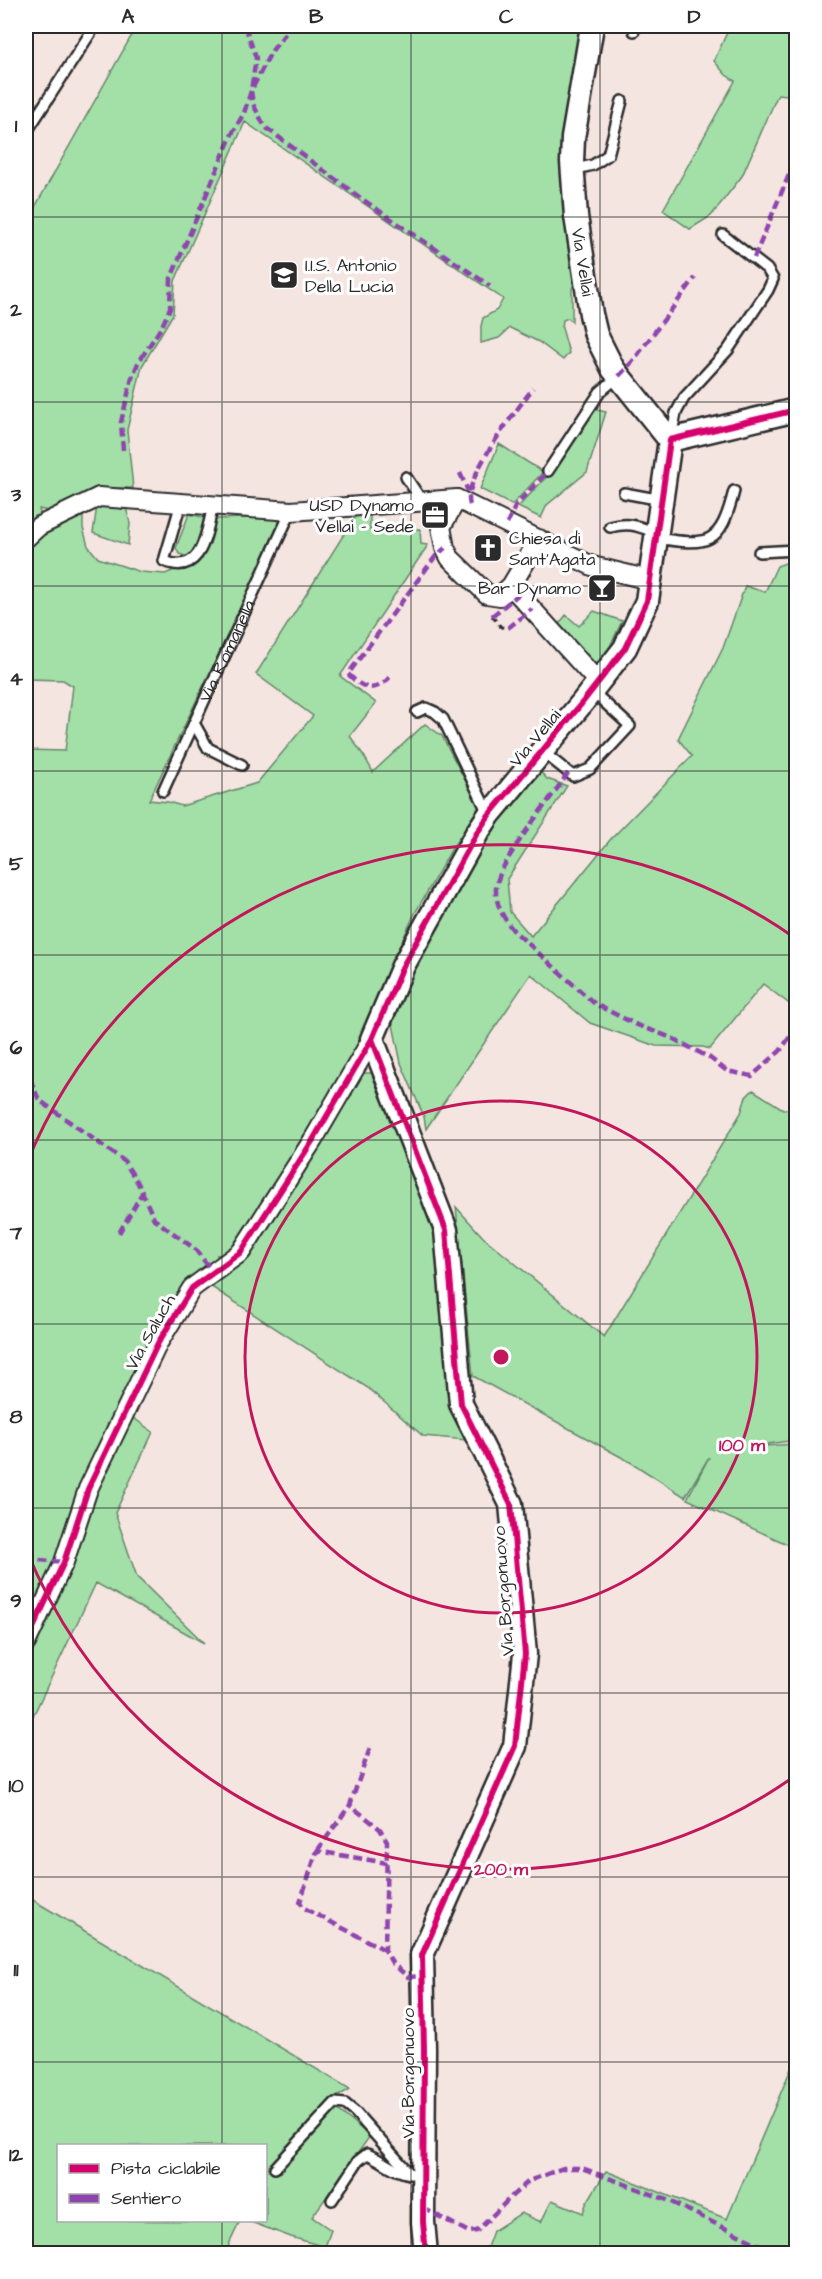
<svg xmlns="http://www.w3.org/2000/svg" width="822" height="2279" font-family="'Architects Daughter',sans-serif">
<rect width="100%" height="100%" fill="#f5e5e1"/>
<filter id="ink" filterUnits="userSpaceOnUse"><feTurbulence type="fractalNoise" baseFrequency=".0167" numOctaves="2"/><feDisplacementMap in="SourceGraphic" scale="12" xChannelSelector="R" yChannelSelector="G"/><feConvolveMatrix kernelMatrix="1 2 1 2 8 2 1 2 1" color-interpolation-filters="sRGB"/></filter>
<g filter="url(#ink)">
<path fill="#a2e0a8" stroke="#66866a" stroke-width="1.5" d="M137,26H587L575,245L569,251L576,278L572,289V322L568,318L563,320L562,328L569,353L563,360L539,342L510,328L499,338L481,343V326L483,318L497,310L503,299L245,122L175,281L173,314L142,366L127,430L133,488H111L48,511L39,509L41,516L26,528V223Z
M730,26H796V96L778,94L742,176L711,216L690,229L663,210L735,81L726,75L714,61Z
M593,409L606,412L587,472L547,505L541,518L518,507L550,473Z
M499,444L543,472L512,505L480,489Z
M125,504L130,523L128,545L93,533L97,506Z
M370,509V530L420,529L421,544L428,545L340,676L376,703L350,736L364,756L373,772L425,724L442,736L480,809L454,845L415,913L385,978L346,1072L255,1226L234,1253L216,1255L243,1261L273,1218L344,1102L352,1095V1073H377L439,1234L451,1411L466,1440L423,1436L368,1388L207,1284L198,1293L128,1414L153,1432L115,1513L137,1577L204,1643L96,1583L26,1731V750L65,751L73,686L63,680L26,679V545L83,510V528L88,546L98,558L141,572L165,574L202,559L215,519L279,517L282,521L149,800L168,802L182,806L257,783L313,716L256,674L356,515Z
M189,514L207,518L199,550L189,557L179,554L176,548Z
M796,559V1009L763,984L710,1049L703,1047L656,1046L590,1023L531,974L426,1129L424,1117L401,1063L391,1015L408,970L490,823L538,769L547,779L567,786L507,879L510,912L531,936L610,840L692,756L678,739L723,648L745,586L765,592L777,566Z
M594,611L622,621L605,657L596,668L556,628L566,615L579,626Z
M753,1090L783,1109H796V1440L747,1447L796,1444V1548L687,1499L709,1457L685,1497L632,1463L473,1376L456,1207L483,1237L604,1337L741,1113L746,1097Z
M26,1896L350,2089L335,2098L337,2109L370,2136L312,2217L331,2230L325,2247L291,2237L248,2221L266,2220V2146H58V2220L240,2221L225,2253L26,2254Z
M796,2057V2253H485L493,2231L521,2213L541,2222L552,2200L583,2213L586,2204L606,2171L727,2219Z"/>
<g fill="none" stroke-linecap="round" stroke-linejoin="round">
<g stroke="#2b2b2b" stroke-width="14">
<g id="service">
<path d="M634,31L635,26"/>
<path d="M26,133L95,26"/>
<path d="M572,170L593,165L608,155L622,101"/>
<path d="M671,437L676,413L684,398L728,350L768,290L773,279L767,269L723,235"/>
<path d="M548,471L600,392L619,376"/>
<path d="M406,477L422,501"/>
<path d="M624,493L662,500"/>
<path d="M181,503L164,561C203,577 206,532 213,506"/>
<path d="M610,527C631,522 637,526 657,533"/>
<path d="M656,538C709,546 720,546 734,491"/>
<path d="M759,552L796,550"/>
<path d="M417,712L426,708L435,712L443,719L488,813"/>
<path d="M194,723L208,748L242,765"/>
<path d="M543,752L573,776L590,769L630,726L592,691"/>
<path id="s1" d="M163,791L291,511"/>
<path d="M275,2168L335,2103L345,2104L355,2112L410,2174"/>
<path d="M332,2200L358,2161L367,2154C383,2160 394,2173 412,2174"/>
</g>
</g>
<g stroke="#2b2b2b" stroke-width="22">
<path id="minor" d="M457,499L441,527L445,548L450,558L487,594L500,596L511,586L539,539
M26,538L39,526L99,497L291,511L457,499L592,566L650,580
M511,586L598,682
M26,1643L64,1562L88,1489L158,1343L192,1288L241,1252L313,1140L372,1039"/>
</g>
<g stroke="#2b2b2b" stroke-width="27">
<path id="tertiary" d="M670,440L796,410
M426,2254L423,2222L424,2049L422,1955L515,1746L525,1654L511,1504L461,1404L446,1230L372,1039L403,966L477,833L489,815L582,703L625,648L647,601L670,440L613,369L596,335L591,314L576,216L572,162L573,138L592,26"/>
</g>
<path stroke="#2b2b2b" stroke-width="3" stroke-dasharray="6 4.5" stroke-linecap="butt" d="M492,616L501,627L508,628"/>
<use href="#service" stroke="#fff" stroke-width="9"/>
<use href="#minor" stroke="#fff" stroke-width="18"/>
<use href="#tertiary" stroke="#fff" stroke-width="22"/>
<path stroke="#8e44ad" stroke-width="4.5" stroke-dasharray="9 4.5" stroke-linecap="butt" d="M245,26L256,58L251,91L253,104L265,127L362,199L490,286
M754,258L796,158
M619,376L633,361L695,278
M123,450L121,422L132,378L138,363L162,326L170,308L171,278L232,134L244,113L251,91L271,52L291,26
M460,473L468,491
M470,505C461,480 517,410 533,388
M507,524L516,505L548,471
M492,616L519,594
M508,628L532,609
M390,677C374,694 363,689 348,674L435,557L445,548
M568,773C552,798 498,862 496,888C495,904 504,919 513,930L595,1004L637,1025L672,1038L710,1058L727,1071L752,1076L780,1051L796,1028
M30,1079L39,1100L124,1161L138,1183L154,1219L195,1249L213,1272
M119,1233L142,1193
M26,1559L64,1562
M370,1748L350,1805L380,1829L387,1841L385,1950L392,1963L408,1977L422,1976
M317,1851L350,1805
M385,1950L304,1908L300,1902L317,1851L387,1863
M423,2208L469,2232L477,2231L513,2195L529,2181L563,2168H582L667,2200L778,2254"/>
<g stroke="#fff" stroke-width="10">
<path id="cycleway" d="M372,1039L446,1230L461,1404L511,1504L525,1654L515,1746L422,1955L424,2049L423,2222L426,2254
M26,1643L64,1562L88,1489L158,1343L192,1288L241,1252L313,1140L372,1039L403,966L477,833L489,815L582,703L625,648L647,601L670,440L796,410"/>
</g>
<use href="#cycleway" stroke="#d6006c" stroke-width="6"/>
</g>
</g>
<path fill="none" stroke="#2b2b2b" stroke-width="1.5" stroke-opacity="0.55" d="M222,26V2146M411,26V2254M600,26V2254M26,217H796M26,402H796M26,586H796M26,771H796M26,955H796M26,1140H796M26,1324H796M26,1508H796M26,1693H796M26,1877H796M26,2062H796M222,2220V2254"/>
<g fill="none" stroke="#c2185b" stroke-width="3">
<circle cx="501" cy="1357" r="256"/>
<path d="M795 1776A512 512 0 0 1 26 1549M26 1165A512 512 0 0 1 795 938"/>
</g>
<defs>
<g id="school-square" transform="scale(1.5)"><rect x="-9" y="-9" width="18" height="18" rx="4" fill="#2b2b2b" stroke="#fff"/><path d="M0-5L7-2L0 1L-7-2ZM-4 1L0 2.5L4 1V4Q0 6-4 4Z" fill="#fff"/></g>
<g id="office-square" transform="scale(1.5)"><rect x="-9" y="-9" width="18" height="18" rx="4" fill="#2b2b2b" stroke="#fff"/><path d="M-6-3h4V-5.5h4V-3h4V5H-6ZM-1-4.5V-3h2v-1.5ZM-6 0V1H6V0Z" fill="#fff"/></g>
<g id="church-square" transform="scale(1.5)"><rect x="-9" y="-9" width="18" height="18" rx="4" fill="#2b2b2b" stroke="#fff"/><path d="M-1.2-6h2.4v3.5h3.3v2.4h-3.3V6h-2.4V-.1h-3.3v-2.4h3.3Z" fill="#fff"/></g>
<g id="bar-square" transform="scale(1.5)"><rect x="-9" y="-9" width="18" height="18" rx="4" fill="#2b2b2b" stroke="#fff"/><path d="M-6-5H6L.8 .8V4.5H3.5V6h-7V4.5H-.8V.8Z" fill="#fff"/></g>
</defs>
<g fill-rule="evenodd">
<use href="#school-square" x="284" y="275"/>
<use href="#office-square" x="435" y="515"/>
<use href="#church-square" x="488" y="548"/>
<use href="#bar-square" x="602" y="588"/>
</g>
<g text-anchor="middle" stroke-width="6" stroke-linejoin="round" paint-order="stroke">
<g font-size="18" fill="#2b2b2b" stroke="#fff">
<text transform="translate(583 262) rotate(81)" y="6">Via Vellai</text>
<text dy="6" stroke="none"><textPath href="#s1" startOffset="154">Via Romanella</textPath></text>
<text transform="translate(535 738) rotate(-50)" y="6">Via Vellai</text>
<text transform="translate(150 1332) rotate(-61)" y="6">Via Saluch</text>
<text transform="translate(503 1591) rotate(-94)" y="6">Via Borgonuovo</text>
<text transform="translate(408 2073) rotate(-90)" y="6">Via Borgonuovo</text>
</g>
<g font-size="18" fill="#2b2b2b" stroke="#fff" text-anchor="start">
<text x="305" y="271">I.I.S. Antonio<tspan x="305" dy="21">Della Lucia</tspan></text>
<text x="414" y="511" text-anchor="end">USD Dynamo<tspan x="414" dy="21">Vellai - Sede</tspan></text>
<text x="509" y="544">Chiesa di<tspan x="509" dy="21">Sant'Agata</tspan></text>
<text x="581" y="594" text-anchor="end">Bar Dynamo</text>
</g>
</g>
<circle cx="501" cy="1357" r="9" fill="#c2185b" stroke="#fff" stroke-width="3"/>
<g font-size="18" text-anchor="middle" font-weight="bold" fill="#c2185b" stroke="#fff" stroke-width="6" stroke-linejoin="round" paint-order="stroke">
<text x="742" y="1451">100 m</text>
<text x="501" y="1875">200 m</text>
</g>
<rect width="822" height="2279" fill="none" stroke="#fff" stroke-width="66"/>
<rect x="57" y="2144" width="210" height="78" fill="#ffffff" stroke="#aaaaaa" stroke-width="1.5"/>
<rect x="69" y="2164" width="30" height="9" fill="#d6006c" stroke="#aaaaaa" stroke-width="1.5"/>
<text x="111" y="2174" font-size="18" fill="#2b2b2b">Pista ciclabile</text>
<rect x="69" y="2194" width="30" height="9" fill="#8e44ad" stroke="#aaaaaa" stroke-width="1.5"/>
<text x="111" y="2204" font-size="18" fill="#2b2b2b">Sentiero</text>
<rect x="33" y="33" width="756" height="2213" fill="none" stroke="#2b2b2b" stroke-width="2"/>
<g font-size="20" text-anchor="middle" font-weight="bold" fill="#2b2b2b">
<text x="128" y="23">A</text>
<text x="316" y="23">B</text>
<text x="506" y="23">C</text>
<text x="694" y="23">D</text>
<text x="16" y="132">1</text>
<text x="16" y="316">2</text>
<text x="16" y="501">3</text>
<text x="16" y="685">4</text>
<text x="16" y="870">5</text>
<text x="16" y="1054">6</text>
<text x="16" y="1239">7</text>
<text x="16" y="1423">8</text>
<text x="16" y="1607">9</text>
<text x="16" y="1792">10</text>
<text x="16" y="1976">11</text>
<text x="16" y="2161">12</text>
</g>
</svg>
